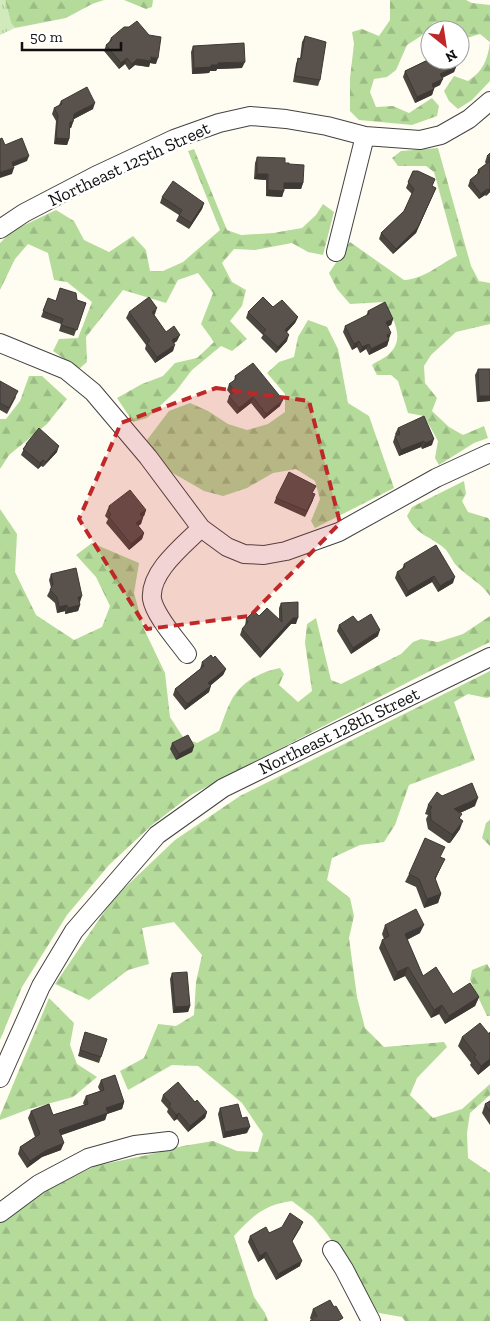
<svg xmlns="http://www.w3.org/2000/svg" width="490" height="1321" font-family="'Zilla Slab',serif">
<defs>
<pattern id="grass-tufts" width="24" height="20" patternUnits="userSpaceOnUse" patternTransform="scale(1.25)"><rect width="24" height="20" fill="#d1eabb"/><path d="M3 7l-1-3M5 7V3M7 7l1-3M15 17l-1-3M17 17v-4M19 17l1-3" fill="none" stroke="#b2c8a0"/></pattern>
<pattern id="forest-firs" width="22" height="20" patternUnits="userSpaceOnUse" patternTransform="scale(1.25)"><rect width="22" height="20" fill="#b5db9b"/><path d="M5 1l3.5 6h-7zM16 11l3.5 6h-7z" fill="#9bbb84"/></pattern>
</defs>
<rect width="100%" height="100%" fill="#fffdf2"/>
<path fill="url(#grass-tufts)" d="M0,0H5L11,23L15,28L0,35Z"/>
<path fill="url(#forest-firs)" d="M5,0H104L92,4L66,18L15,28L11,23Z
M124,0H153L152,7L146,9Z
M390,0H466L472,3L490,5V42L480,34L460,40V30H446L445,21L433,23L421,36L407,45L396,70L387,77L374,79L370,92L376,107L393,106L409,113L432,98L439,106L437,116L412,125L359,120L350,111V78L354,44L352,32L362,29L379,36L390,20Z
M490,43V81L472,100L458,109L449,101L444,91L454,76L468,81C483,71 487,61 490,43Z
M438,148L471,266L479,281L490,283V324L456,332L431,355L424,366L425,383L437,398L432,411L449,427L463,435L484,426L488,438L474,443L439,465L435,458L438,441L424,416L408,413L398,381L391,375H377L372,365C377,361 384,359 389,354C406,339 393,318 384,302L350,304L337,289L329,273L350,242L404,280C425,279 439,264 457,256L434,172L426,166H398L392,158L401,151Z
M194,149L227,230L241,235L273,233L302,228L316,215L323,204L334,212L323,255L308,252L292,243L255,250L234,249L222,263L232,282L246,290L242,306L230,321L247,339L232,351L221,346L192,370L176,391L147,418L133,422L117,398L142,384L163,376L175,363L197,358L214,342L201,324L213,293L198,273L178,280L166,303L123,290L86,337L87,362L79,369L53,351L59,339L78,338L92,302L67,282L54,280L48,253L28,244L15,259L0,290V243L12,231L56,210L74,221L84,240L109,252L133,236L146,250L150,271H163L183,262L220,230L188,151Z
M308,320L327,327L338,349L348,403L369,416L394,488L315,528L311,521L320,499L315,481L296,469L273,473L247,488L223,496L204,491L171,472L147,440L169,411L190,403L208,411L228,424L247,430L268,424L285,412V394L267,373L279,362L294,357L298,337Z
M29,376H42L67,399L47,424L9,455L0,469V419H6L20,401Z
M464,481L466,494L462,501L468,512L488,518L490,521V596C480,582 469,578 458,567C452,562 450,553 444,548C430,536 416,535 407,516L412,507Z
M0,509L17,534L15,572L36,615L74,640L102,627L110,606L96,577L76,555L92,543L139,563L134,593L144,629L165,673L170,717L183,737L197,743L219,731C223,721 226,710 231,701C240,683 261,671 280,668L284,674L279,685L298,702L312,691L305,643L307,624L316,618L331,680L341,684L401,654L413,642L421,639L438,642L463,634L490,616V642L420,676L191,795L152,825L109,865L67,915L22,987L0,1040Z
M490,671V697L487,698L468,694L454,702L475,760L409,785L395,825L384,842L360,845L332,858L327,880L350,898L354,916L349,938L357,997L365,1028L384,1047L444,1042L447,1047L417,1078L410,1095L433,1118L462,1109L490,1084V1095L470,1113L467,1133L468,1158L490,1173V1321H405L402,1317L379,1313L368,1303L347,1263L327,1234L313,1217L292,1201C263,1205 253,1216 234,1236L254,1297L265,1313L268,1321H0V1221L47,1190L95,1166L147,1155L183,1146L213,1141L237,1151L258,1152L263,1134L242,1103L198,1066L172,1065L128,1090L120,1071L144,1058L158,1024L176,1026L194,1015L196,982L202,955L174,922L142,928L149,964L128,970L89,1000L55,984L113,899L175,840L240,796Z
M490,820V846L482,838L486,823Z
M487,964L490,969V1016H487L470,980L472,970Z
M49,998L74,1023L70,1045L77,1064L97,1077L73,1097L29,1109L0,1120V1116Z"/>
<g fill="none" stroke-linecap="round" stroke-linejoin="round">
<g stroke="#434343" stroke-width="20">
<path id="minor" d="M0,229L24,213L95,176L174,139L219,123L250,116L286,119L327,126L365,136L420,140L441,135L469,119L490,101
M336,252L365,136
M0,343L66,370L93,392L148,457L201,528L227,547L244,554L264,555L286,551L339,532L436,478L490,453
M187,654C177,640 155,616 152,599C149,572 184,545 201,528
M0,1078L41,986L74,931L157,835L223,788L490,657
M0,1213L39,1184L88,1158L135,1145L169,1141
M332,1250L344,1269L371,1321"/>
</g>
<use href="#minor" stroke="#fff" stroke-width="18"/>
</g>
<path fill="#4c4641" d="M305,36L320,80L318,86L293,82L296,64L298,58L300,59L302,42Z
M111,38L156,64L150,63L149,67L135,65L129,70L125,64L119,69L104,51L106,45L109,42Z
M193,46L242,68L217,69L216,71H210L209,73L192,74L191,52Z
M430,52V60L456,67L454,72L442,78L440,85L434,88L432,95L415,103L403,77L405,71L427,60V59L429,53Z
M61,101L93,109L74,119L71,128H70L69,139L67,145L54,144L56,121L52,114L54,108L59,105Z
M490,153V192L486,196L485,195L479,199L468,186L470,180L477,174L478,170L486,164L485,162L487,156Z
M257,157L289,164L303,183L301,189H284L282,197L266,196V180L254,179L255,163Z
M413,171L432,186L436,188L416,233L393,254L379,239L381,233L404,211L412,194L406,188Z
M162,197L204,203L202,209L189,229L176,221L179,215L160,203Z
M48,298L56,301L77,300L86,303L74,336L59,331L61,324L41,317Z
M273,307L298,317L295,323L287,332V341L276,353L261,338L263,335L246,318L248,312Z
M368,311L393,319L391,325L388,326L389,339L387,346L369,355L366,349L360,353L357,347L352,350L343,332L345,326L366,316Z
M129,312L155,314L154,315L166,332L177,341L174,343L173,351L155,363L145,349L146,345L126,318Z
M478,369H490V401L477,402L475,375Z
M235,376L280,406L264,419L251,403L237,414L227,402L229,396L231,395L227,390L229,384L234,381Z
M0,381L16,397L7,414L0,410Z
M398,428L432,445L422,449L421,447L399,456L393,442L395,436H396L395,434Z
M26,444L57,452L43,467L41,466L38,469L21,455Z
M313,493V500L305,517L274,503L276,498Z
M109,506L146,510L144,516L142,517L141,524L138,526L144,533L142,539L129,550L106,523L108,519L105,516Z
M404,564L453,583L438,592L432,582L406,597L395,578L397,572L402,569Z
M51,574L80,602H79L80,605L78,611L65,614V611L57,613L55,603L47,596L51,588L49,580Z
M281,603L296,624H291L260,658L240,635L242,629L245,626L246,619L259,616L279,619V608Z
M358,622L378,636L351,654L337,631L339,625Z
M213,658L226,669L223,675L210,686L209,692L185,710L173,695L175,689L200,669L202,662Z
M172,743L194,746L192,752L176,760L170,749Z
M442,796L475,806L460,813V829L450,843H448L428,829L426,819L428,815L425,814L428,805Z
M441,857V867L435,879L441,894L438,903L424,908L416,887L405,882L409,874Z
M385,925L420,933L407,940L423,976L453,994L479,997L475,1006L445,1024L439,1014L431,1018L405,976L394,981L379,948L382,940L384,939L382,934Z
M172,973L190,1006L188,1012L173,1013L170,979Z
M85,1032L101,1057L99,1063L78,1056Z
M489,1034L490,1065L478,1075L470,1065L471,1063L458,1046L462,1037Z
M101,1080L124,1102L122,1109L107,1114L105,1120L61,1135V1150L42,1157L27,1168L18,1154L20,1147L35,1137L28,1118L31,1111L53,1115L84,1105L83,1103L86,1096L100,1091L98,1087Z
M163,1095L195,1102L207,1112L205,1118L188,1132L177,1119L174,1121L167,1112L168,1109L161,1101Z
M490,1101V1125L482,1113L485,1104Z
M220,1108L242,1118L247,1133L223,1138L218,1114Z
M301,1227L292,1242L300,1266L276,1280L264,1258L258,1262L248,1242L250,1236Z
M334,1307L311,1320L310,1318L313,1309Z"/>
<path fill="#3e3935" d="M151,57L158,58L156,64L150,63L149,67L135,65L129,70L132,64L137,59Z
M127,58L125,64L119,69L121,63Z
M245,62L242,68L217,69L216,71H210L209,73L192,74L194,68L211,65L218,63Z
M456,67L454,72L438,80L440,74Z
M443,79L440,85L429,90L432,84Z
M434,89L432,95L415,103L417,97Z
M95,103L93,109L72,120L74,114Z
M70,122H73L71,128H68Z
M56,138L69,139L67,145L54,144Z
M29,156L27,161L10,168L12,162Z
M14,168L12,174L0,178V172Z
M257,174H268L266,180L254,179Z
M284,183H303L301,189L282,188Z
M436,188L416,233L393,254L396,249Z
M490,188V192L486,196L488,190Z
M487,189L485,195L479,199L481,194Z
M268,190L284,191L282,197L266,196Z
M204,203L202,209L189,229L191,223Z
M157,308L155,314L150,318L152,312Z
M298,317L295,323L283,336L285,330Z
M393,319L391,325L384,328L386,322Z
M391,333L389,339L385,341L387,335Z
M180,335L177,341L170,346L172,340Z
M289,335L287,341L276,353L278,347Z
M389,340L387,346L369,355L371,349Z
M359,341L357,347L352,350L354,344Z
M369,344L366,349L360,353L362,347Z
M175,345L173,351L155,363L157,357Z
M479,396H490V401L477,402Z
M253,397L251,403L237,414L239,408Z
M283,400L280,406L264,419L266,414Z
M434,439L432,445L422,449L425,443Z
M424,441L421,447L399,456L401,450Z
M59,446L57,452L43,467L46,462Z
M43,460L41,466L38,469L40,463Z
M315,494L313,500L305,517L307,511Z
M146,510L144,516L138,520L140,514Z
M143,518L141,524L134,529L136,523Z
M144,533L142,539L129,550L131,544Z
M434,576L432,582L406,597L408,591Z
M455,577L453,583L438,592L440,586Z
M82,596L80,602L76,603L78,597Z
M67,605L65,611L57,613L59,607Z
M80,605L78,611L65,614L68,608Z
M293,618H298L296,624H291L260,658L262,652Z
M380,630L378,636L351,654L353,648Z
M226,669L223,675L206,689L208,683Z
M211,686L209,692L185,710L187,704Z
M194,746L192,752L176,760L179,754Z
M478,798L475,806L451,817L454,809Z
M463,821L460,829L450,843L453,834Z
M445,859L441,867L432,887L435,878Z
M441,894L438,903L424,908L427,899Z
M424,925L420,933L402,942L405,934Z
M408,967L405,976L394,981L397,972Z
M479,997L475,1006L445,1024L449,1016Z
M442,1005L439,1014L431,1018L434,1010Z
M190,1006L188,1012L173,1013L175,1007Z
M490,1059V1065L478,1075L481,1066Z
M124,1102L122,1109L107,1114L105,1120L56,1137L59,1130L106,1108Z
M207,1112L205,1118L188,1132L190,1126Z
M179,1113L177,1119L174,1121L176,1115Z
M250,1127L247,1133L223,1138L225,1132Z
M64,1143L61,1150L42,1157L27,1168L30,1161L45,1151Z
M266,1252L264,1258L258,1262L260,1256Z
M302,1261L300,1266L276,1280L278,1274Z"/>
<path fill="#58514c" stroke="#3e3935" d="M137,21L149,35L161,37L158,58L151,57V61L137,59L132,64L127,58L121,63L106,45L112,40L111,38L124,27H129Z
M305,36L326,42L320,80L295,76L298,58L301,59Z
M244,43L245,62L218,63V65H211V67L194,68L193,46Z
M430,59V60H453L456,67L440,74L443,79L432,84L434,89L417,97L405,71Z
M87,87L95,103L74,114L73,122H70L69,139L56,138L58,115L54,108L62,104L61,101Z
M2,138L5,145L22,138L29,156L12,162L14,168L0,172V139Z
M490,153V160L487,156Z
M257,157L285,158V163H289V164L304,165L303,183H284V191L268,190V174H257Z
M490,161V188L488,190L487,189L481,194L470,180L480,172L478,170Z
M413,171H418L435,179L432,186L436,188L418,227L396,249L381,233L404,211L414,189L408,182Z
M173,181L204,203L191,223L179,215L182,210L162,197Z
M60,288L76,293L77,300L86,303L77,330L61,325L63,319L43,311L48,298L56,301Z
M149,297L157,308L152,312L166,332L174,326L180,335L172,340L175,345L157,357L147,343L150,341L129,312Z
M263,297L273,307L282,300L298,317L285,330L289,335L278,347L263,333L266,330L248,312Z
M385,302L393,319L386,322L391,333L387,335L389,340L371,349L369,344L362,347L359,341L354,344L345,326L369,314L368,311Z
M253,363L283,400L266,414L253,397L239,408L229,396L235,391L229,384L236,379L235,376Z
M478,369H490V396H479Z
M0,381L18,391L9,408L0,403Z
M424,416L434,439L425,443L424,441L401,450L395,436L400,434L398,428Z
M39,428L59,446L46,462L43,460L40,463L23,449L27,444H26Z
M289,472L316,486L312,493L315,494L307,511L276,498Z
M130,490L146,510L140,514L143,518L136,523L144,533L131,544L109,517L111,515L108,510L110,508L109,506Z
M436,545L455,577L440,586L434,576L408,591L397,572L405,567L404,564Z
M76,568L82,596L78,597L80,605L68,608L67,605L59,607L57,597L50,590L53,584L51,574Z
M298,602V618H293L262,652L242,629L248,622L246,619L254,611L259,616L267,608L282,622L281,603Z
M371,614L380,630L353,648L339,625L353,616L358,622Z
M211,655L213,658L215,656L226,669L208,683L211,686L187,704L175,689L204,666L202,662Z
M188,735L194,746L179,754L172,743Z
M472,783L478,798L454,809L462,814L459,818L463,821L453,834H451L431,820L430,810L432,807L428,805L437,792L442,796Z
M425,838L445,847L440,857L445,859L435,878L441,894L427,899L419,879L409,874Z
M416,909L424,925L405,934L423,976L436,967L453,994L470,983L479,997L449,1016L442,1005L434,1010L408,967L397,972L382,940L389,936L385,925Z
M187,972L190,1006L175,1007L172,973Z
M480,1023L489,1034L490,1032V1059L481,1066L474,1057L476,1055L462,1037Z
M85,1032L107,1039L101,1057L80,1050Z
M115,1075L124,1102L106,1108L108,1113L59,1130L64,1143L45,1151L30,1161L20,1147L40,1134L31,1111L49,1104L53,1115L88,1104L86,1096L104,1090L101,1080Z
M178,1082L195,1102L197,1100L207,1112L190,1126L179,1113L176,1115L169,1106L171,1104L163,1095Z
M490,1101V1112L485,1104Z
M238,1104L242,1118L247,1117L250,1127L225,1132L220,1108Z
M290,1213L303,1222L292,1241L302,1261L278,1274L266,1252L260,1256L250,1236L266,1227L269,1233L282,1227Z
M330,1300L334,1307L336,1306L343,1318L338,1321H310L317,1317L313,1309Z"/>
<path fill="#c02728" fill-opacity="0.2" stroke="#c02728" stroke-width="4" stroke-dasharray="10 6" stroke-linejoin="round" d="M216,388L309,401L340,523L250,616L147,629L79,519L121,423Z"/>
<g text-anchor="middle" stroke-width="5" stroke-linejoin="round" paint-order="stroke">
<g font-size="18" fill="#101010" stroke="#fff">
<text transform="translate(129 164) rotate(-25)" y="6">Northeast 125th Street</text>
<text transform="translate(339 731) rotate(-26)" y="6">Northeast 128th Street</text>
</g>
</g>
<g transform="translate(445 45) rotate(150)"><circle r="24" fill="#ffffff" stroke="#9f9f9f"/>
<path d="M0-4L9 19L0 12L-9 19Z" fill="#c02728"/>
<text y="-8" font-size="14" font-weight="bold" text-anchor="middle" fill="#101010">N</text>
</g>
<path d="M22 42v8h99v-8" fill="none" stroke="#101010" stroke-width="2.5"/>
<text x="30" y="42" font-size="15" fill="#101010" stroke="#ffffff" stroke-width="4" paint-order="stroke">50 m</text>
</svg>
